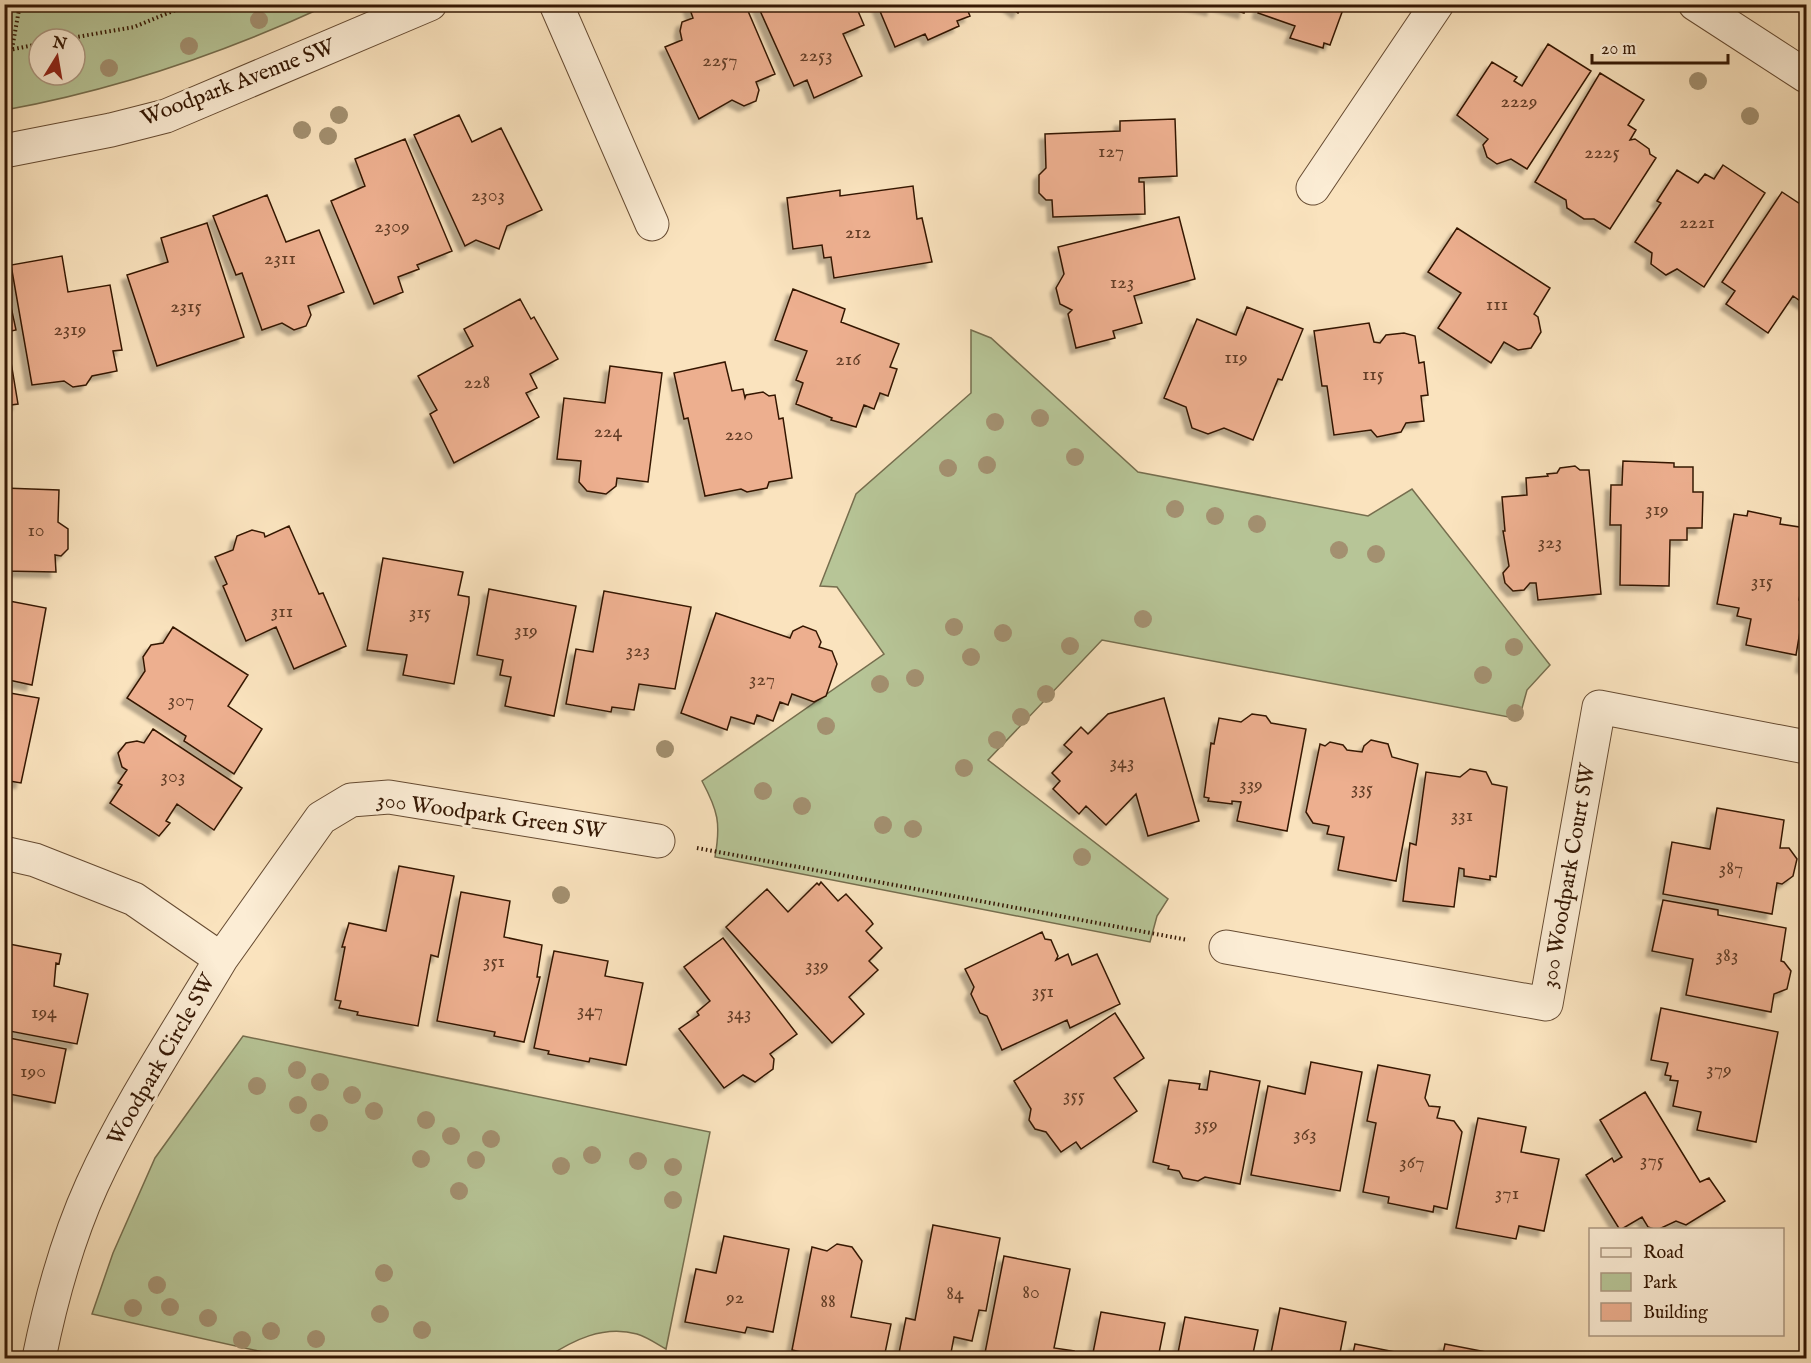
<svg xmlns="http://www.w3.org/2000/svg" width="1811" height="1363" font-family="'IM FELL English',serif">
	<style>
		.green { fill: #b7c597; stroke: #766e4e; stroke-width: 1.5; fill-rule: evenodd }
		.building { fill: #edaf8f; stroke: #351804; stroke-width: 1.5; filter: url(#shadow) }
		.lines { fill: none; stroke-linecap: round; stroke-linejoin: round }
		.minor-casing { stroke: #664b32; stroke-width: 35 }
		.path { stroke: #351804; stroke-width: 4; stroke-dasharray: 1.5 3; stroke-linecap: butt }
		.minor { stroke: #fcedd5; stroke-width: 33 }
		.tree { fill: #a39070 }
		.labels { text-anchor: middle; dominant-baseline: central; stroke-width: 6; stroke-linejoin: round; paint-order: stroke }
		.number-label { font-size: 20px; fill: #633e27 }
		.street-label { font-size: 22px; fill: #351804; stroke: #fcedd5 }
	</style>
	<defs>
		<filter id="shadow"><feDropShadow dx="-5.5" dy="5.5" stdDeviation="1.5" flood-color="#0004"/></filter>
	</defs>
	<rect width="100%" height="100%" fill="#fae3be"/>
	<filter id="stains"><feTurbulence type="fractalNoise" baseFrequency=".00333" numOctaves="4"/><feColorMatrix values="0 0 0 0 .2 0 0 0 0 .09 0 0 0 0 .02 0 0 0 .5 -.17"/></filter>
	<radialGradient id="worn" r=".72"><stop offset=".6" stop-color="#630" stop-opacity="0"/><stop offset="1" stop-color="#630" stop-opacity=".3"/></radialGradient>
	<path class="green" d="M 5,4 L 328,4 L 328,5 C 226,52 115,90 5,110 ZM 39,39 L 75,39 L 75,75 L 39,75 Z
		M 971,330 L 991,338 L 1138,472 L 1368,516 L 1412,489 L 1550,665 L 1527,690 L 1519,719 L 1102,640 L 988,760 L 1168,899 L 1157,916 L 1150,942 L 715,857 C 721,823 718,811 702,781 L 884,654 L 837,587 L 820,586 L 856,494 L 971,393 Z
		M 243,1036 L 710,1132 L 666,1349 C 657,1344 647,1337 637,1334 C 603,1325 573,1340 546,1358 L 290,1358 L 92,1314 L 113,1253 L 155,1158 Z"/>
	<path class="building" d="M 688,4 L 745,4 L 775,74 L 756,82 L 759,90 L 756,101 L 744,106 L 732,100 L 699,119 L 665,47 L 682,40 L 680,31 L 682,22 L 693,18 Z
		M 757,4 L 855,4 L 864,25 L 843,34 L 862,76 L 814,98 L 807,80 L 794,86 Z
		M 877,4 L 965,4 L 970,16 L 957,21 L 959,26 L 928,40 L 925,34 L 895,47 Z
		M 1006,4 L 1023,4 L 1018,13 Z
		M 1188,4 L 1213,4 L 1212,10 Z
		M 1214,4 L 1246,4 L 1244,13 Z
		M 1260,4 L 1345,4 L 1330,45 L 1324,43 L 1323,48 L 1290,38 L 1295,26 L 1258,13 Z
		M 1548,44 L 1591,71 L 1527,169 L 1511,159 L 1497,164 L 1487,157 L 1483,145 L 1488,139 L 1457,115 L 1492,62 L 1517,77 L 1514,81 L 1522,86 Z
		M 1600,73 L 1644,100 L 1628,125 L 1636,130 L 1630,140 L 1635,139 L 1649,149 L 1650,154 L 1656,158 L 1610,229 L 1594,219 L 1584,219 L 1567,208 L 1566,200 L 1535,182 Z
		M 459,115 L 472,142 L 501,128 L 542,210 L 507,226 L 499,249 L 476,240 L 465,246 L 414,135 Z
		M 1175,119 L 1177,176 L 1139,178 L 1139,182 L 1144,182 L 1145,214 L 1053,217 L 1052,200 L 1046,200 L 1039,193 L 1039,175 L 1046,168 L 1045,134 L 1120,131 L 1120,121 Z
		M 405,139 L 452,251 L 417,265 L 419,269 L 398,277 L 403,292 L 374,304 L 331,201 L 365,186 L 355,159 Z
		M 1723,165 L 1765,193 L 1704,287 L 1677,269 L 1666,275 L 1651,264 L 1652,253 L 1635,242 L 1661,203 L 1657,201 L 1677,170 L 1698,183 L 1705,174 L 1714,179 Z
		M 913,186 L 917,219 L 922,218 L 932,262 L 834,278 L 831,257 L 824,258 L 822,245 L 793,249 L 787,198 L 840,190 L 840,196 Z
		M 1782,192 L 1806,208 L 1806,305 L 1793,296 L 1768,333 L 1726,304 L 1735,291 L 1722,282 Z
		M 267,195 L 286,242 L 319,230 L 344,292 L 308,306 L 311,315 L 306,326 L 294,330 L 282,323 L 262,330 L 242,273 L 236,275 L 213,216 Z
		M 1179,217 L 1195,279 L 1134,296 L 1142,323 L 1113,331 L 1115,338 L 1076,348 L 1068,314 L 1072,310 L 1060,304 L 1056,288 L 1064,274 L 1058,247 Z
		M 207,223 L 244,337 L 157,366 L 127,275 L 168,262 L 161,238 Z
		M 1457,228 L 1550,288 L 1534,314 L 1538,317 L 1541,332 L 1531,348 L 1518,350 L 1504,342 L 1491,363 L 1438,328 L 1461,293 L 1428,272 Z
		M 62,256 L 68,292 L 110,285 L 122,350 L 113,351 L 117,371 L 92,376 L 86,385 L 73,387 L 64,381 L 32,385 L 11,265 Z
		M 4,274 L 16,330 L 6,332 L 18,404 L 4,406 Z
		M 793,289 L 845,309 L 841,322 L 899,344 L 890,367 L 897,369 L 888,396 L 880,393 L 874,409 L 864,405 L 856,427 L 831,420 L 832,418 L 796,404 L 803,383 L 796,380 L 807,351 L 775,340 Z
		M 520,299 L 531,319 L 534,317 L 558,359 L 530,374 L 537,388 L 526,393 L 539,417 L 454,463 L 430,414 L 437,410 L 418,376 L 473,346 L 464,329 Z
		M 1247,307 L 1303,329 L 1282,380 L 1278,379 L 1253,440 L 1224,428 L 1208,434 L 1192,428 L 1186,407 L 1164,398 L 1197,319 L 1236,335 Z
		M 1369,323 L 1374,342 L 1380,343 L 1386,335 L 1404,333 L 1415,336 L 1419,363 L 1424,362 L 1428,395 L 1421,396 L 1424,421 L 1406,423 L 1401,432 L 1377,437 L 1371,430 L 1334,435 L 1327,386 L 1322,386 L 1314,331 Z
		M 725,362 L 732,391 L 743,389 L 745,398 L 746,395 L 763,392 L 769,396 L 775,395 L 779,419 L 783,418 L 792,478 L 769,482 L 767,488 L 747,492 L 741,489 L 705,496 L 688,418 L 684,419 L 674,373 Z
		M 610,366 L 662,373 L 648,482 L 617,478 L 616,486 L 606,494 L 587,491 L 579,482 L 581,461 L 557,459 L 564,398 L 605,403 Z
		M 1623,461 L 1674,463 L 1674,467 L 1693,467 L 1693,492 L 1703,492 L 1702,528 L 1687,528 L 1687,540 L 1670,540 L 1669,586 L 1620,585 L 1621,525 L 1610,525 L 1611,485 L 1622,485 Z
		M 1575,466 L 1580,470 L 1589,470 L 1601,594 L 1538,600 L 1536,583 L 1530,583 L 1524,590 L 1513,591 L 1505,583 L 1503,573 L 1509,566 L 1503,531 L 1505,531 L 1502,497 L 1527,495 L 1526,478 L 1548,476 L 1547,474 L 1557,473 L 1560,468 Z
		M 4,488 L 59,490 L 58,522 L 68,529 L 68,549 L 61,556 L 55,555 L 56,572 L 4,571 Z
		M 1748,511 L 1781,518 L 1780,524 L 1806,528 L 1806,562 L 1799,600 L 1805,602 L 1796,655 L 1746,645 L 1751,619 L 1737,616 L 1739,608 L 1717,604 L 1734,514 L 1747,516 Z
		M 289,526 L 319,594 L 323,593 L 346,646 L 294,669 L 276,627 L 246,641 L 223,586 L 227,584 L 215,557 L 233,550 L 237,536 L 252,530 L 264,533 L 265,537 Z
		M 383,558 L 463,572 L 458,595 L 469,597 L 469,603 L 454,684 L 403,675 L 407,655 L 367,650 Z
		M 489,589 L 576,606 L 554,716 L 505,706 L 511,677 L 500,675 L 503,660 L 477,655 Z
		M 604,591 L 691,607 L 675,689 L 639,684 L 634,710 L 612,707 L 611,712 L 566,704 L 576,649 L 593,652 Z
		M 4,600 L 46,608 L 32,685 L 4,679 Z
		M 716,613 L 790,638 L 793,631 L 803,626 L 816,631 L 821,642 L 819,647 L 832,651 L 837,664 L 826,696 L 814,702 L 792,694 L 788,705 L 780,702 L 773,721 L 757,715 L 754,724 L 731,717 L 727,730 L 681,713 Z
		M 173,627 L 248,675 L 228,706 L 262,729 L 234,774 L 184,741 L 186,736 L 127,698 L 145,671 L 143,657 L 151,645 L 163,643 Z
		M 1806,637 L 1806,668 L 1801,667 Z
		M 4,692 L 39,698 L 21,783 L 4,780 Z
		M 1164,698 L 1199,821 L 1148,836 L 1136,794 L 1106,825 L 1086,806 L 1079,814 L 1053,789 L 1060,781 L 1052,773 L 1072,752 L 1064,745 L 1081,727 L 1088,734 L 1108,714 Z
		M 1252,714 L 1266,716 L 1271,723 L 1306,729 L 1287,831 L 1237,821 L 1241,802 L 1232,801 L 1232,804 L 1208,801 L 1209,798 L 1204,797 L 1211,743 L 1214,744 L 1219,718 L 1241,722 Z
		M 153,729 L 242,788 L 214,830 L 177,804 L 166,821 L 170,823 L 159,836 L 110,803 L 122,785 L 118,783 L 127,770 L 122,767 L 118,753 L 126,743 L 137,741 L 144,743 Z
		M 1371,740 L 1388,744 L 1392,757 L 1418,764 L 1396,881 L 1338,870 L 1344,837 L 1327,834 L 1329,826 L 1313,823 L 1306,812 L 1320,744 L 1325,746 L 1330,742 L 1343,745 L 1347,750 L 1362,752 L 1364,746 Z
		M 1470,769 L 1486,772 L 1492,784 L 1507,787 L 1496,877 L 1490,876 L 1490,880 L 1464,876 L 1464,869 L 1459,868 L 1454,907 L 1403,901 L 1410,843 L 1416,845 L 1426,772 L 1460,777 Z
		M 1717,808 L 1784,820 L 1780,848 L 1789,848 L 1797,859 L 1793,876 L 1782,884 L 1777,883 L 1772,914 L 1663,894 L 1672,842 L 1710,849 Z
		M 399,866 L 454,876 L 438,957 L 431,955 L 418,1026 L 357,1015 L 358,1012 L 339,1008 L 341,1001 L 335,1000 L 345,947 L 342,947 L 349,923 L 386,931 Z
		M 821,882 L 838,901 L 846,894 L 871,921 L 873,924 L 866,931 L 882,948 L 869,961 L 878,970 L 849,997 L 864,1014 L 832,1043 L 726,927 L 767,889 L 788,912 L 817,883 L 819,885 Z
		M 461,892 L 510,901 L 504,937 L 542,945 L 537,977 L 540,977 L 524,1042 L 494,1036 L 495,1032 L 437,1021 Z
		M 1663,900 L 1718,910 L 1718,915 L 1786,928 L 1781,961 L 1784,962 L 1791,971 L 1787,989 L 1774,994 L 1771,1012 L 1686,995 L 1693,959 L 1652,951 Z
		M 1042,932 L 1045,939 L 1051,940 L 1058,956 L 1056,960 L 1068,954 L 1072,965 L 1097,954 L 1120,1004 L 1070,1028 L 1067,1020 L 1002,1050 L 987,1016 L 980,1013 L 971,994 L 974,987 L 965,969 Z
		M 723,938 L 797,1034 L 770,1054 L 774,1059 L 773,1069 L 755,1082 L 743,1075 L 724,1088 L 679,1029 L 699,1015 L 697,1012 L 710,1001 L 684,967 Z
		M 4,943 L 61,954 L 59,964 L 56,963 L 54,986 L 88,994 L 77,1044 L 4,1030 Z
		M 554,951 L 608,961 L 605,976 L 643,983 L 626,1065 L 590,1058 L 589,1062 L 548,1054 L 549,1051 L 534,1048 Z
		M 1661,1008 L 1778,1032 L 1756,1142 L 1697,1130 L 1701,1112 L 1673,1106 L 1678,1081 L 1670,1080 L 1671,1076 L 1665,1075 L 1668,1063 L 1651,1060 Z
		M 1115,1013 L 1144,1058 L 1114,1078 L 1137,1111 L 1081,1149 L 1076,1142 L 1061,1152 L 1046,1132 L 1035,1129 L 1029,1120 L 1031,1109 L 1014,1081 Z
		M 4,1037 L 66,1049 L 55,1103 L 4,1093 Z
		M 1311,1062 L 1362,1072 L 1340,1191 L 1251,1175 L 1268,1086 L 1305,1094 Z
		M 1378,1065 L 1430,1075 L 1425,1098 L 1429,1106 L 1440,1107 L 1437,1118 L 1454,1121 L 1462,1132 L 1447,1209 L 1434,1206 L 1433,1212 L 1388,1203 L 1389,1197 L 1363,1192 L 1376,1123 L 1367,1121 Z
		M 1210,1071 L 1260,1081 L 1240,1184 L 1205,1177 L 1198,1181 L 1183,1178 L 1179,1171 L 1168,1169 L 1169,1166 L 1153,1162 L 1169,1080 L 1200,1084 L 1199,1089 L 1207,1090 Z
		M 1645,1092 L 1700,1182 L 1709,1178 L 1725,1201 L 1686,1225 L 1676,1221 L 1657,1230 L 1648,1227 L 1642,1217 L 1620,1230 L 1586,1175 L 1612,1158 L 1614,1162 L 1622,1157 L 1600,1120 Z
		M 1478,1118 L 1526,1127 L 1521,1152 L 1559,1159 L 1544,1231 L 1519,1226 L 1516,1239 L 1456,1228 Z
		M 933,1225 L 1000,1238 L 986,1311 L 979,1310 L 972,1341 L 954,1337 L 950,1358 L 898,1358 L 906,1318 L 915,1320 Z
		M 724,1236 L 789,1249 L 773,1332 L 747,1327 L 745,1333 L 685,1322 L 696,1269 L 716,1273 Z
		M 837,1244 L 852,1247 L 862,1261 L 851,1317 L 891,1324 L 884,1358 L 819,1358 L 820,1356 L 792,1350 L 812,1247 L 827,1251 Z
		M 1004,1256 L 1070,1269 L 1054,1348 L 1074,1351 L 1073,1358 L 984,1358 Z
		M 1280,1308 L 1346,1322 L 1339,1358 L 1270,1358 Z
		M 1101,1312 L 1165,1323 L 1158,1358 L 1092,1358 Z
		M 1185,1317 L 1258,1330 L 1252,1358 L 1177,1358 Z
		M 1355,1344 L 1385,1350 L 1426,1358 L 1352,1358 Z
		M 1445,1344 L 1517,1358 L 1442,1358 Z
		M 1542,1352 L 1573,1358 L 1541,1358 Z"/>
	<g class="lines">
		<g class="minor-casing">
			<path id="minor" d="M 556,4 L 652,224
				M 1695,4 L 1806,76
				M 4,151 L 111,130 L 166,116 L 430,4
				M 1313,188 L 1437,4
				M 4,853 L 35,860 L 134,899 L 221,959 C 177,1033 128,1106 92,1185 C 67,1240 51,1299 39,1358
				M 1226,947 L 1546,1004 L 1599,707 L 1806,747
				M 221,959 L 321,818 L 351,800 L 389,797 L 658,841"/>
		</g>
		<path class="path" d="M 65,39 L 134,27 L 190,4
			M 12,49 L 20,4
			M 4,51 L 39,44
			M 697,848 L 1188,940"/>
		<use href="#minor" class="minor"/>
	</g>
	<g class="tree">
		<circle cx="259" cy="20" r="9"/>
		<circle cx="189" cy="46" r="9"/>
		<circle cx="109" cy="68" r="9"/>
		<circle cx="1698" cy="81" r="9"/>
		<circle cx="339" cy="115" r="9"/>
		<circle cx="1750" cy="116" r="9"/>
		<circle cx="302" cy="130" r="9"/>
		<circle cx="328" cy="136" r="9"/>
		<circle cx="1040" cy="418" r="9"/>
		<circle cx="995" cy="422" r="9"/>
		<circle cx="1075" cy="457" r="9"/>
		<circle cx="987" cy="465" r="9"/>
		<circle cx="948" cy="468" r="9"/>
		<circle cx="1175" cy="509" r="9"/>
		<circle cx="1215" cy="516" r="9"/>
		<circle cx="1257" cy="524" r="9"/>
		<circle cx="1339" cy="550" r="9"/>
		<circle cx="1376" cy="554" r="9"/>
		<circle cx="1143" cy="619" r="9"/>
		<circle cx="954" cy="627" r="9"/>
		<circle cx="1003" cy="633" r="9"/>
		<circle cx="1070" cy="646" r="9"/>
		<circle cx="1514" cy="647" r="9"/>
		<circle cx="971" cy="657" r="9"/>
		<circle cx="1483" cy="675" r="9"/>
		<circle cx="915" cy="678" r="9"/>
		<circle cx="880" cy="684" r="9"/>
		<circle cx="1046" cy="694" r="9"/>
		<circle cx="1515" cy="713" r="9"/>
		<circle cx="1021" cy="717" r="9"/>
		<circle cx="826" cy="726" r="9"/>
		<circle cx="997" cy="740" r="9"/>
		<circle cx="665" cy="749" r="9"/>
		<circle cx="964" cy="768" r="9"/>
		<circle cx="763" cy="791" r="9"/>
		<circle cx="802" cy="806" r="9"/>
		<circle cx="883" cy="825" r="9"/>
		<circle cx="913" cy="829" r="9"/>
		<circle cx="1082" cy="857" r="9"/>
		<circle cx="561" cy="895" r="9"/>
		<circle cx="297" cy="1070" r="9"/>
		<circle cx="320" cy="1082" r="9"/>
		<circle cx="257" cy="1086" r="9"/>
		<circle cx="352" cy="1095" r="9"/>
		<circle cx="298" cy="1105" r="9"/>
		<circle cx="374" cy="1111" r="9"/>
		<circle cx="426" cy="1120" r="9"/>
		<circle cx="319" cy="1123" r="9"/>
		<circle cx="451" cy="1136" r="9"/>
		<circle cx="491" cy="1139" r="9"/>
		<circle cx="592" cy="1155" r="9"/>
		<circle cx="421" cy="1159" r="9"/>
		<circle cx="476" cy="1160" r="9"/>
		<circle cx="638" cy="1161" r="9"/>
		<circle cx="561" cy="1166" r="9"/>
		<circle cx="673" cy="1167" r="9"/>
		<circle cx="459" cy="1191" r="9"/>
		<circle cx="673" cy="1200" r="9"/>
		<circle cx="384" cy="1273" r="9"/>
		<circle cx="157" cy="1285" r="9"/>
		<circle cx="170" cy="1307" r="9"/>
		<circle cx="133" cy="1308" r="9"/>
		<circle cx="380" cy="1314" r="9"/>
		<circle cx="208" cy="1318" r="9"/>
		<circle cx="422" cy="1330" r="9"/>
		<circle cx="271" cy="1331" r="9"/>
		<circle cx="316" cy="1339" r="9"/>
		<circle cx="242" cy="1340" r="9"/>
	</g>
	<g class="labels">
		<g class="number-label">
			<text x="816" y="55">2253</text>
			<text x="720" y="60">2257</text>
			<text x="1519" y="101">2229</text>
			<text x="1111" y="151">127</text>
			<text x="1602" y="152">2225</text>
			<text x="488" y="195">2303</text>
			<text x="1697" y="222">2221</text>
			<text x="392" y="226">2309</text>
			<text x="858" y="232">212</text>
			<text x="280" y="258">2311</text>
			<text x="1122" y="282">123</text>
			<text x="1497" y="304">111</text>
			<text x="186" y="306">2315</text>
			<text x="70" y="329">2319</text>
			<text x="1236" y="357">119</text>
			<text x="848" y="359">216</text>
			<text x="1373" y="374">115</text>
			<text x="477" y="382">228</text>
			<text x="608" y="431">224</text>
			<text x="739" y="434">220</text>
			<text x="1657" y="509">319</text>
			<text x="36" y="530">10</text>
			<text x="1550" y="542">323</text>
			<text x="1762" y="581">315</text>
			<text x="282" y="611">311</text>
			<text x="420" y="612">315</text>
			<text x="526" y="630">319</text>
			<text x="638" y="650">323</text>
			<text x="762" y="679">327</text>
			<text x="181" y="700">307</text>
			<text x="1122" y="762">343</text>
			<text x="173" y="776">303</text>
			<text x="1251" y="784">339</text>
			<text x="1362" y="788">335</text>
			<text x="1462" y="815">331</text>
			<text x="1731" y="868">387</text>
			<text x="1727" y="955">383</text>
			<text x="494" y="961">351</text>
			<text x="817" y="965">339</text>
			<text x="1043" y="991">351</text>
			<text x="590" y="1010">347</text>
			<text x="44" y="1012">194</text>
			<text x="739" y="1013">343</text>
			<text x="1719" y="1069">379</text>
			<text x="33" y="1071">190</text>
			<text x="1074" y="1095">355</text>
			<text x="1206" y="1124">359</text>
			<text x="1305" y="1134">363</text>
			<text x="1652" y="1160">375</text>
			<text x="1412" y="1162">367</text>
			<text x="1507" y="1193">371</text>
			<text x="1031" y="1292">80</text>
			<text x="955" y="1293">84</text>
			<text x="735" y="1297">92</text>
			<text x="828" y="1301">88</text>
		</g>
		<g class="street-label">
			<text transform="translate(238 83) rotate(-21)">Woodpark Avenue SW</text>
			<text transform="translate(491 816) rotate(8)">300 Woodpark Green SW</text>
			<text transform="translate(1569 876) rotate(-80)">300 Woodpark Court SW</text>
			<text transform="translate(162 1060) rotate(-60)">Woodpark Circle SW</text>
		</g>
	</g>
	<rect width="1811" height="1363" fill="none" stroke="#fae3be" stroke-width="24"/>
	<rect x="6" y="6" width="1799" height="1351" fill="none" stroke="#351804" stroke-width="3"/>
	<rect x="12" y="12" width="1787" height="1339" fill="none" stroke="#351804" stroke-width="1.5"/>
	<rect x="1589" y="1228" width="195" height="108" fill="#fcedd5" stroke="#ac9881" stroke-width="1.5"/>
	<rect x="1601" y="1248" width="30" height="9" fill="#fcedd5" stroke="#ac9881" stroke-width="1.5"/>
	<text x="1643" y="1258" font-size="18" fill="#351804">Road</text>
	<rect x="1601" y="1273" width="30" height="18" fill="#b7c597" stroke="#ac9881" stroke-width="1.5"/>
	<text x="1643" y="1288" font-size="18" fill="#351804">Park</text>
	<rect x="1601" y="1303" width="30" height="18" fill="#edaf8f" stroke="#ac9881" stroke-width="1.5"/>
	<text x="1643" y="1318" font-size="18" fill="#351804">Building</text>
	<g transform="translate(57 57) rotate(11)"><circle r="28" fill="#fcedd5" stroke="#ac9881" stroke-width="1.5"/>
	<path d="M0-4.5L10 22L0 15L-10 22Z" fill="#8f2418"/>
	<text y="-9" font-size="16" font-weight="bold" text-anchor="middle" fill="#351804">N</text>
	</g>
	<path d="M1592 54v9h136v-9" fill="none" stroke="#351804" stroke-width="3"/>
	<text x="1601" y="54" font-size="18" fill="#351804" stroke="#fcedd5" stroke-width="4.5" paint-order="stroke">20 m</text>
	<rect width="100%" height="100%" filter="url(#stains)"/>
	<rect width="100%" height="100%" fill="url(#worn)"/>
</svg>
